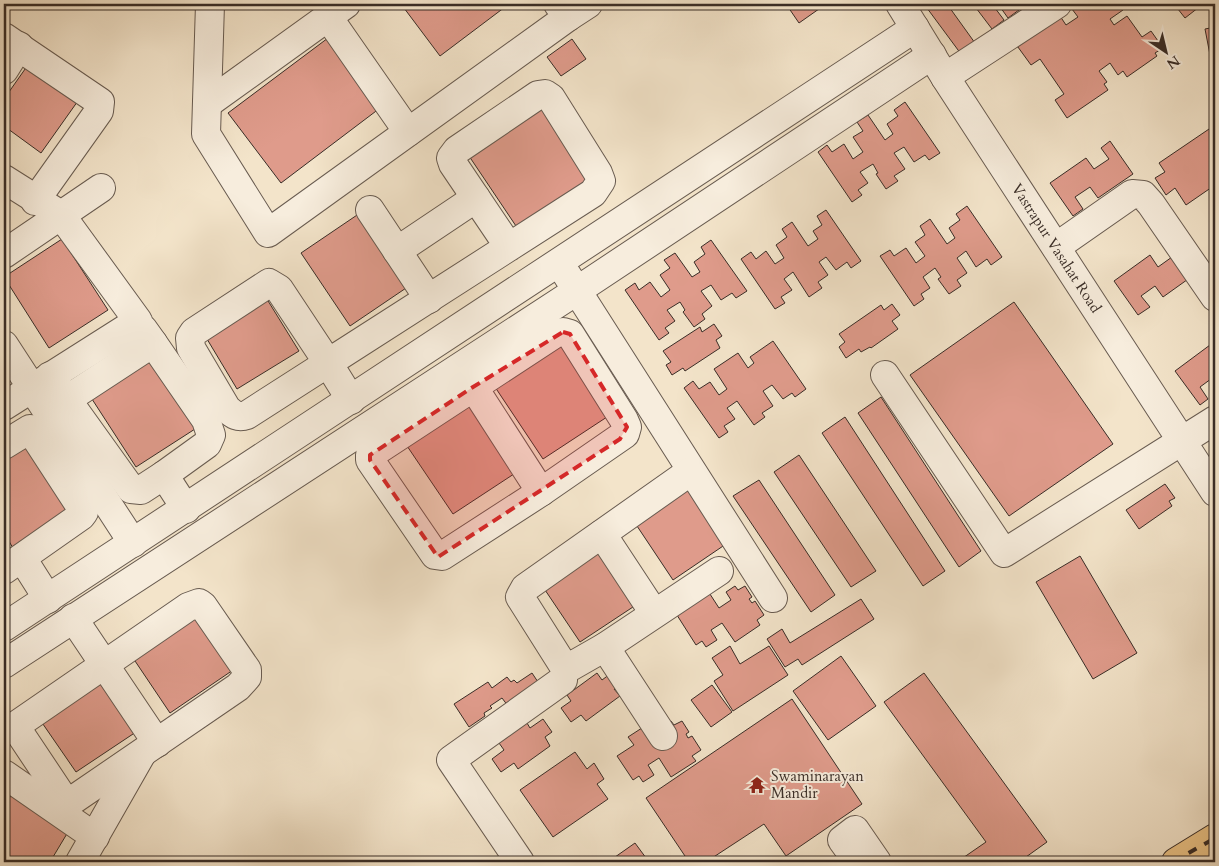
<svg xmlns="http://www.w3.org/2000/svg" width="1219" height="866" font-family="Cardo,serif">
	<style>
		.building { fill: #df9b8b; stroke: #392d27 }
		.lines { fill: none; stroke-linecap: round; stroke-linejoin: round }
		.minor-casing { stroke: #685b50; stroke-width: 30 }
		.major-casing { stroke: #392d27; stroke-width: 30 }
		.minor { stroke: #f7eddd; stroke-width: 28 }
		.major { stroke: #eac285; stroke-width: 28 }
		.rail { stroke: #392d27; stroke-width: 4; stroke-dasharray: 9 9; stroke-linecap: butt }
		.marked { fill: #d62828; fill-opacity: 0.2; stroke: #d62828; stroke-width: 4; stroke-dasharray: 10 6; stroke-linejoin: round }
		.labels { text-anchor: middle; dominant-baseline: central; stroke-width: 4; stroke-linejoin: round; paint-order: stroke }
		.street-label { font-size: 15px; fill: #392d27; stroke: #f7eddd }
		.poi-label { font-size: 15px; fill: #392d27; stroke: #f7eddd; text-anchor: start }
	</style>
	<rect width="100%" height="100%" fill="#f3e4ca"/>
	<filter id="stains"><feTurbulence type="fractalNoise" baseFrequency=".004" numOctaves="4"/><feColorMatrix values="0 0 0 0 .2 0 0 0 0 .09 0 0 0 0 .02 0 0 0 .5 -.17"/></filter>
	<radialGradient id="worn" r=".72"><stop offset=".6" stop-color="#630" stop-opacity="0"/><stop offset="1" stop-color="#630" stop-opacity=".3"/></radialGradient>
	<path class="building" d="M 401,4 L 509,4 L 440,56 Z
		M 786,4 L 826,4 L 799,23 Z
		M 924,4 L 947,4 L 975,43 L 961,54 Z
		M 973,4 L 992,4 L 1004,20 L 992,29 Z
		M 998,4 L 1020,4 L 1023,7 L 1008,18 Z
		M 1078,4 L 1119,4 L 1123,10 L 1110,19 L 1114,25 L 1127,16 L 1142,37 L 1151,31 L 1163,48 L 1155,53 L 1157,56 L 1127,77 L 1123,71 L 1118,75 L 1110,63 L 1099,71 L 1107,82 L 1104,84 L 1108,90 L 1067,118 L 1055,100 L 1064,94 L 1040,59 L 1031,65 L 1015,43 L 1060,16 L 1066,25 L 1078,17 L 1072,9 Z
		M 1174,4 L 1203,4 L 1185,18 Z
		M 1215,27 L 1215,60 L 1211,60 L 1205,29 Z
		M 340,29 L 392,99 L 281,183 L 228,113 Z
		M 572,39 L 586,59 L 561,76 L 547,57 Z
		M 30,62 L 80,98 L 41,153 L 4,126 L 4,99 Z
		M 905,102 L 940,153 L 929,160 L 925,155 L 914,162 L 904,147 L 894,153 L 905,169 L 894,176 L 898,181 L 886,189 L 876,174 L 878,173 L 873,164 L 860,172 L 868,183 L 858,190 L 862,195 L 852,202 L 818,152 L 827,145 L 832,152 L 844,144 L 853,159 L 863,152 L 853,137 L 863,131 L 857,122 L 868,115 L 885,140 L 893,134 L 887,124 L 898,116 L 894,110 Z
		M 547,103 L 596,177 L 518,229 L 469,156 Z
		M 1212,127 L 1215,132 L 1215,185 L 1186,205 L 1175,188 L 1166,195 L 1155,178 L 1165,172 L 1159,163 Z
		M 1110,141 L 1133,174 L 1098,198 L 1090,187 L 1075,197 L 1083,209 L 1073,216 L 1050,183 L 1086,158 L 1094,169 L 1109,159 L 1101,148 Z
		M 967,206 L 1002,257 L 991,265 L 987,259 L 976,267 L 966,251 L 957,258 L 967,273 L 957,280 L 961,286 L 949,294 L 938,279 L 941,277 L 935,268 L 923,277 L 930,288 L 921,294 L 924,299 L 914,306 L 880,256 L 890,250 L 894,256 L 906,248 L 916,263 L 925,256 L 915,242 L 925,235 L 920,226 L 930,219 L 947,244 L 955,238 L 949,228 L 960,220 L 956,214 Z
		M 826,210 L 861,261 L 851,268 L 847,262 L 836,270 L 826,257 L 819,262 L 828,275 L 818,282 L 822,288 L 809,297 L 793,272 L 784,279 L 792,290 L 781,297 L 785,303 L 775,309 L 741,259 L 751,252 L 756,259 L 766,251 L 775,264 L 784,258 L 776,245 L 787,237 L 782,229 L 792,222 L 808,246 L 818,239 L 813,231 L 822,225 L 817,216 Z
		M 363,211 L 412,284 L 350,326 L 301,253 Z
		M 62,239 L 108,310 L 49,348 L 4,277 Z
		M 711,240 L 747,291 L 736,298 L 732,293 L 721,300 L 711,285 L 701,291 L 712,306 L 702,314 L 705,319 L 694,327 L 683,312 L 685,310 L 680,302 L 667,310 L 675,321 L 665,328 L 669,333 L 659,340 L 625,290 L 635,283 L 639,290 L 650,282 L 661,297 L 670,290 L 660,275 L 670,268 L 664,260 L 675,253 L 692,277 L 700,272 L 694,262 L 705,254 L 701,247 Z
		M 1150,255 L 1158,267 L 1172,257 L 1198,272 L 1163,297 L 1155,286 L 1141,296 L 1150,307 L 1138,315 L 1114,281 Z
		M 265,296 L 299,351 L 237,389 L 204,334 Z
		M 1014,302 L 1113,444 L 1009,516 L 910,375 Z
		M 892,304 L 900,315 L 892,321 L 898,329 L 871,348 L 870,347 L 861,352 L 859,349 L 846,358 L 839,347 L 845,342 L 839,334 L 881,305 L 884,310 Z
		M 714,324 L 722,336 L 716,340 L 720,348 L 685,371 L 683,368 L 672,375 L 666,365 L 671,362 L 663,351 L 700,327 L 702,332 Z
		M 560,340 L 610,415 L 543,459 L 493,384 Z
		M 773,341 L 806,389 L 795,397 L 792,393 L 783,399 L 772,385 L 763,391 L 773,406 L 762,413 L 765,417 L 754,425 L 737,401 L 727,408 L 735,419 L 724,426 L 728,432 L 719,438 L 684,388 L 693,381 L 699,389 L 710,382 L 719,395 L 727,389 L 714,369 L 738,353 L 748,368 L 754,363 L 750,357 Z
		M 1210,345 L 1215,352 L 1215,376 L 1200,387 L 1208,399 L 1200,405 L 1175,371 Z
		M 149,358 L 195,429 L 136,467 L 90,396 Z
		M 470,395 L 520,470 L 453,514 L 403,440 Z
		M 881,397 L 981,551 L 959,567 L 858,413 Z
		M 845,417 L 945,571 L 923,586 L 822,433 Z
		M 26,439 L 72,510 L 13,548 L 4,533 L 4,453 Z
		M 799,455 L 876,571 L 851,587 L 774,472 Z
		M 759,480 L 835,595 L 811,612 L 733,496 Z
		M 688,482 L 729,542 L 673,580 L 633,520 Z
		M 1165,484 L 1175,498 L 1169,501 L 1172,506 L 1139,529 L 1126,510 Z
		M 595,544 L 636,605 L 580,642 L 539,581 Z
		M 1080,556 L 1137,653 L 1093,679 L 1036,582 Z
		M 735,586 L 738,590 L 745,586 L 752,597 L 749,599 L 752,603 L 755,601 L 764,615 L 757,620 L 760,625 L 735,642 L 722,623 L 711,630 L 717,640 L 706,647 L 702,641 L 696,645 L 675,612 L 708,591 L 719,608 L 731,600 L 726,592 Z
		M 861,599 L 874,619 L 802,665 L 798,659 L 785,667 L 767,639 L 782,629 L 790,643 Z
		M 197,610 L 236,668 L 170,713 L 131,655 Z
		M 730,646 L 740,664 L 769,646 L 788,675 L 733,711 L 714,681 L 723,675 L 712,658 Z
		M 841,656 L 876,706 L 828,740 L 793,691 Z
		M 102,669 L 142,728 L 76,772 L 36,714 Z
		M 614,671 L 622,683 L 614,689 L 620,696 L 586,721 L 581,715 L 571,722 L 561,708 L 571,701 L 567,695 L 597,673 L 602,680 Z
		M 532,673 L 540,685 L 508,706 L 502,698 L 490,706 L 492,708 L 484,713 L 485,716 L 469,727 L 454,704 L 488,682 L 492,688 L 507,677 L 511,682 L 514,680 L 517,683 Z
		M 924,673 L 1047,842 L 1019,862 L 957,862 L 986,842 L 884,702 Z
		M 712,685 L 732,712 L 711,727 L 691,700 Z
		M 792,699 L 862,804 L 786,856 L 764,824 L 706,862 L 689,862 L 646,798 Z
		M 543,719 L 552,732 L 545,737 L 550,746 L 518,769 L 514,763 L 501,772 L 492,759 L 504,750 L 499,743 L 527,723 L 530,728 Z
		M 671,721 L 674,725 L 682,721 L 689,732 L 686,734 L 688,738 L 692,736 L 701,750 L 692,756 L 696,761 L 671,777 L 659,758 L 648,765 L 654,775 L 643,782 L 639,776 L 633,780 L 617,756 L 634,745 L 628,737 L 645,726 L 663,727 Z
		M 575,752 L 587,769 L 594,763 L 604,779 L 597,784 L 608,799 L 553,837 L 520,790 Z
		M 12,793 L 71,827 L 50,862 L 4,862 L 4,808 Z
		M 635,843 L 649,862 L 608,862 Z"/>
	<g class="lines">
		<g class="minor-casing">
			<g id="minor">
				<path d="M 210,4 L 206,134 L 268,233 L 568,17 L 558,4"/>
				<path id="s1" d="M 900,4 L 945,77 L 1215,492"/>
				<path d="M 328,17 L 408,132"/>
				<path d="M 568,17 L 588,4"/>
				<path d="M 4,37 L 100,102 L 99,111 L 35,201"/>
				<path d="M 4,70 L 19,46"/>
				<path d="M 945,77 L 1057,4"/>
				<path d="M 207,104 L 346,4"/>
				<path d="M 4,179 L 61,215 L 138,321 L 4,406"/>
				<path d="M 370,210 L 429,299"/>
				<path d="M 1056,247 L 1132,194 L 1143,195 L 1151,204 L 1215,297"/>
				<path d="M 397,251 L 476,198"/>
				<path d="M 4,254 L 101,188"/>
				<path d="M 567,275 L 773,598"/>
				<path d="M 563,332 L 570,334 L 624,420 L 627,427 L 625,434 L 541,492 L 442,556 L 435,555 L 370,460 L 370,455 L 556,333 Z"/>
				<path d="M 153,343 L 206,420 L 211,435 L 207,444 L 164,475"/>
				<path d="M 4,345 L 133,543"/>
				<path d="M 463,371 L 541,492"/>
				<path d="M 885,375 L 1004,553 L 1215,420"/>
				<path d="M 50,376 L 131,489 L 141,490 L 164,475 L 186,509"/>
				<path d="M 66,400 L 153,343 L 143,329"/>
				<path d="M 351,400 L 328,363 L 247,415 C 238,418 234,415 227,409 L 191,348 L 190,338 L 194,332 L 269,283 L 279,289 L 328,363 L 593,193 L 601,181 L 598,173 L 551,98 L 545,94 L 538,95 L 457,150 L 451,158 L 453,164 L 509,247"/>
				<path d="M 4,445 L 30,429 L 84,512 L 81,516 L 4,570"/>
				<path d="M 691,471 L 525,588 L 520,597 L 563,665 L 570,667 L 605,647 L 719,571"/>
				<path d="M 602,534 L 654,613"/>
				<path d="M 22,558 L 48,599"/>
				<path d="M 199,603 L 203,606 L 247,670 L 247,677 L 238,687 L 70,802 L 65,801 L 17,729 L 18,724 L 188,607 Z"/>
				<path d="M 73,618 L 157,743"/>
				<path d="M 4,627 L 915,28"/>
				<path d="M 605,647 L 663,736"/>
				<path d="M 4,664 L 578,290 L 932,55"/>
				<path d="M 4,774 L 95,837"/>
				<path d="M 80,862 L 141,755"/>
				<path d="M 520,862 L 451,760 L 563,680"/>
				<path d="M 858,862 L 842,840 L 855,830 L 877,862"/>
			</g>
		</g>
		<g class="major-casing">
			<path id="major" d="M 1176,862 L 1215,838"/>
		</g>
		<use href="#minor" class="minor"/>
		<use href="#major" class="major"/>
		<path class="rail" d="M 1173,862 L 1215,838
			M 1211,862 L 1215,860"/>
	</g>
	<path class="marked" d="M 563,332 L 570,334 L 627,427 L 620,439 L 438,557 L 370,460 L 370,455 L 473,387 Z"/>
	<defs>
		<g id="temple-bare" transform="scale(1.35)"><path d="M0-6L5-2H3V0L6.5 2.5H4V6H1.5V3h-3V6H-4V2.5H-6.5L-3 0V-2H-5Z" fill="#8f2418" stroke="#f7eddd" stroke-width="2.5" paint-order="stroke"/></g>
	</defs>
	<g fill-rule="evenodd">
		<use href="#temple-bare" x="757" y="785"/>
	</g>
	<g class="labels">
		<g class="street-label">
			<text stroke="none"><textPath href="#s1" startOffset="290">Vastrapur Vasahat Road</textPath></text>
		</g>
		<g class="poi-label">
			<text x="771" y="776">Swaminarayan<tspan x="771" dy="17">Mandir</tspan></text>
		</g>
	</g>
	<rect width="1219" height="866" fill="none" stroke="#f3e4ca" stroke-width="20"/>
	<rect x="5" y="5" width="1209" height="856" fill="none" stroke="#392d27" stroke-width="2.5"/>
	<rect x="10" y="10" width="1199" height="846" fill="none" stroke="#392d27"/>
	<g transform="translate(1166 52) rotate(145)" stroke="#f7eddd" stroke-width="4" paint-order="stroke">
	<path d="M0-4L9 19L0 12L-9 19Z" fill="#392d27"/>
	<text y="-8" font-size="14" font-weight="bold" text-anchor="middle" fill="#392d27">N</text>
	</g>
	<rect width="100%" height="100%" filter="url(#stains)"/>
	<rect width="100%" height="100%" fill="url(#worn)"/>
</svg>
